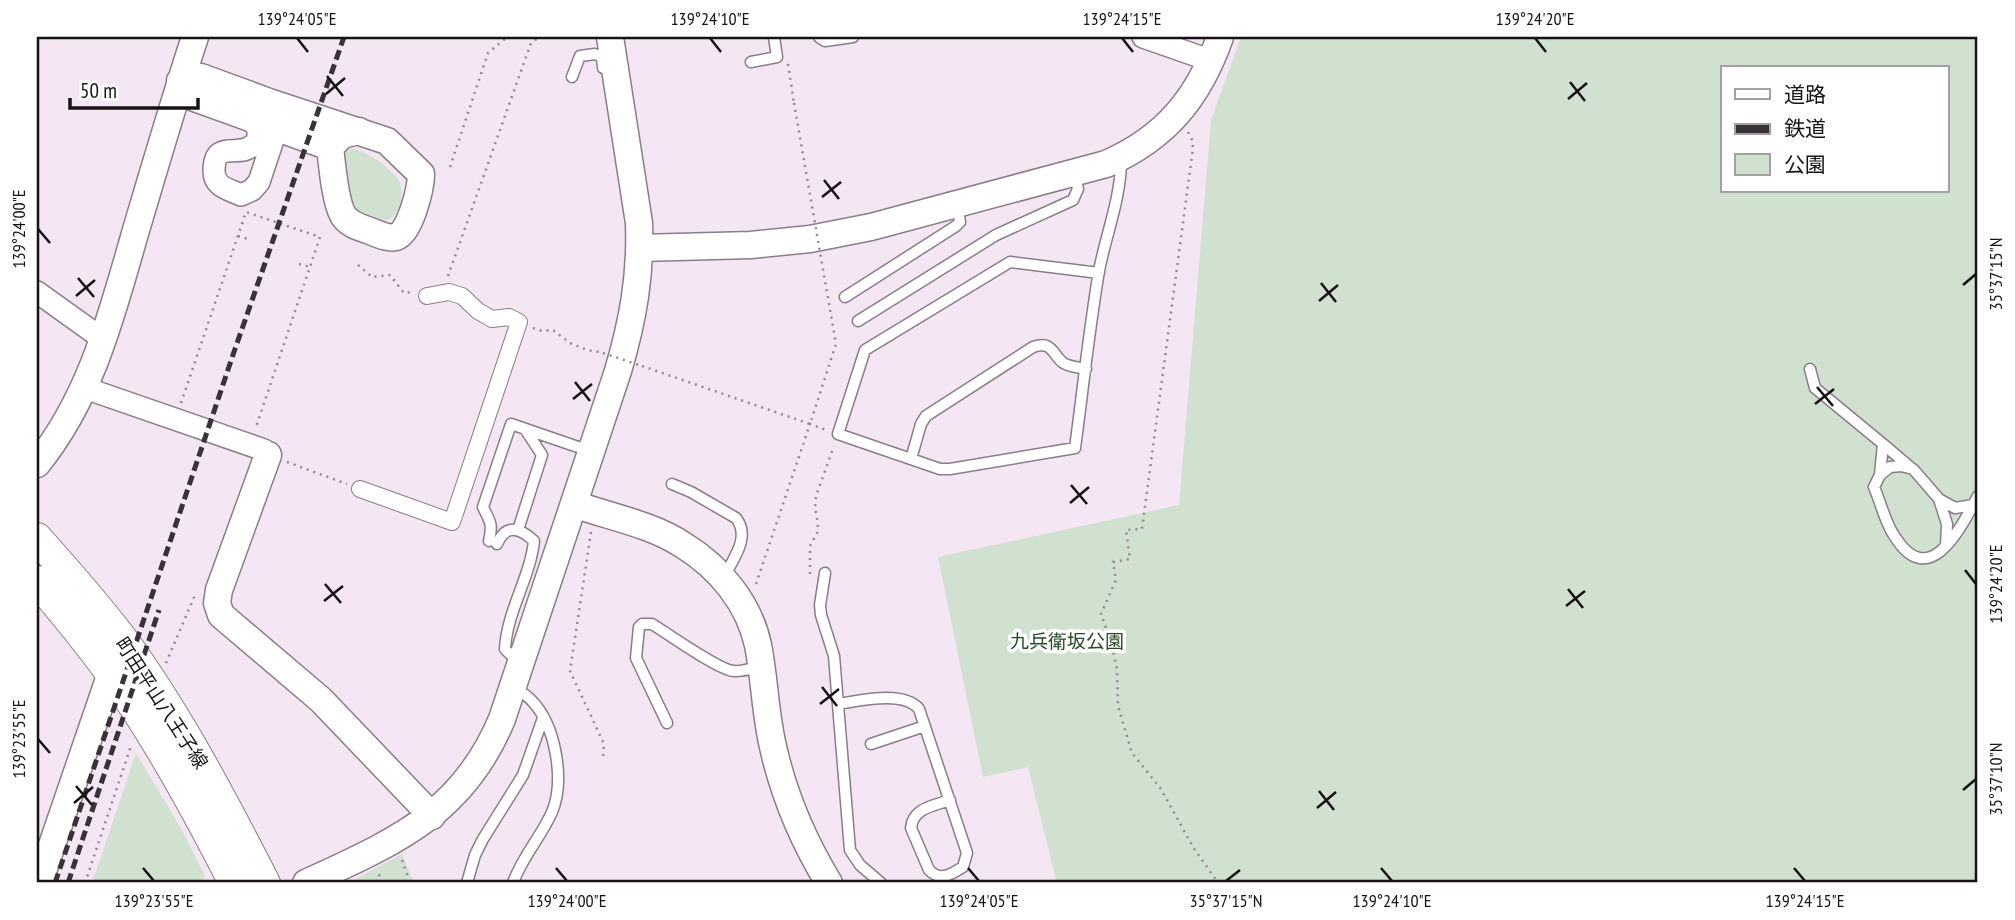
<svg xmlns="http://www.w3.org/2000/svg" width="2015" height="920" font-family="'PT Sans Narrow','Noto Sans JP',sans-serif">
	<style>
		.green { fill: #d1e1d0; fill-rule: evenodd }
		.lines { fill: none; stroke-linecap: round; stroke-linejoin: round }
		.service-casing { stroke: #8a7d89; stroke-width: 13 }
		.pedestrian-casing { stroke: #8a7d89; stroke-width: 18 }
		.minor-casing { stroke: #8a7d89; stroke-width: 24 }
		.tertiary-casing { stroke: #8a7d89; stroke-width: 29 }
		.secondary-casing { stroke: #8a7d89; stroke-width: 32 }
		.path { stroke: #938992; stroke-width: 2.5; stroke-dasharray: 2 5; stroke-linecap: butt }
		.service { stroke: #fff; stroke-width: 10 }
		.pedestrian { stroke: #fff; stroke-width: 16 }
		.minor { stroke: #fff; stroke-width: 21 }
		.tertiary { stroke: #fff; stroke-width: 26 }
		.secondary { stroke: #fff; stroke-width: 30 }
		.rail { stroke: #393238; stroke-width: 5; stroke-dasharray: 10 5; stroke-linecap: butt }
		.path-bridge { stroke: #938992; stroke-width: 2.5; stroke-dasharray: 2 5; stroke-linecap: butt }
		.ticks { fill: none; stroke: #171216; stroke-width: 2.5 }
		.labels { text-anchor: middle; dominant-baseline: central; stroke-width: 7; stroke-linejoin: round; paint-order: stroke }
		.park-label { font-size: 19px; fill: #264926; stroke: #fff }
		.street-label { font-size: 19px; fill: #171216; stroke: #fff }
		.neatline { fill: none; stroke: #171216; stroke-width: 2.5 }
		.ticks-label { font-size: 18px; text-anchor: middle; fill: #171216 }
	</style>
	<rect width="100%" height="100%" fill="#f4e6f3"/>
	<path class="green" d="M 1241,37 L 1978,37 L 1978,883 L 1057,883 L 1028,767 L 983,777 L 938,557 L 1179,505 L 1211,120 ZM 1723,68 L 1947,68 L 1947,191 L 1723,191 Z
		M 346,148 C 362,147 393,168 400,183 C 403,191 401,207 395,214 C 392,219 385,221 380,222 L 357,212 L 352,206 L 342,154 Z
		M 136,753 L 183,832 L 205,876 L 201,883 L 92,883 Z
		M 402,854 L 414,883 L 351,883 L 350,882 Z"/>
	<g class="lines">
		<g class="service-casing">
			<path id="service" d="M 819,37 L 825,41 L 853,37
				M 751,62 L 777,57 L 774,37
				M 572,77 L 580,56 L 595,54 L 602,57 L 603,68
				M 1099,273 L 1010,262 L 865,350 L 838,434 L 940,469 L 950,469 L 1075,448 C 1083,389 1089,330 1099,271 C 1106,234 1121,198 1121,160
				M 845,297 L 956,226 L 960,222 L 957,205
				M 858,321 L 996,235 L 1073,200 L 1078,189 L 1074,173
				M 1810,369 L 1815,388 L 1883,444 L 1880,475
				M 1883,444 L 1910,467
				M 911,459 L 921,424 L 926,416 L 1033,347 C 1052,341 1051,352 1062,362 C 1068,367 1078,367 1086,369
				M 672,484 L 691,492 L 736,518 C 751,537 733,559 724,577
				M 1939,499 L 1947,524 L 1946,546
				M 1973,505 L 1955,508 L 1939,499 L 1913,469 L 1901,466 L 1890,467 L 1880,475 L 1874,487 C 1881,503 1885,523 1895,537 C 1930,592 1961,527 1978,496
				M 518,530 L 542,455 L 525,429
				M 489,541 C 493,523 490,522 483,507 L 511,424 L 575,446 L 590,450
				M 497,544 C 506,523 520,528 534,541 C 530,578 507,611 505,649 L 518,662
				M 825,573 L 820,605 L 821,615 L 834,656 L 850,850 L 860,865 L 881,883
				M 838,704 C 859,701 903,690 919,709 L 967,853 L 963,867 C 951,874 941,882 929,870 L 911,828 C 913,808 933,806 950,800
				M 667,723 L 636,658 L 639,627 L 642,624 L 652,624 C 667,633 720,671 734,671 C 742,672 753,668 761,666
				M 871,744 L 925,726
				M 467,883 L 475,855 L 483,839 L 523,775 L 543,718
				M 513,883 C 522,857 541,837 552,812 C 565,781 556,726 532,701 C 528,696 521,692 515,688"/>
		</g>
		<g class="pedestrian-casing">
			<path id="pedestrian" d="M 360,489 L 452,522 L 519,322 L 509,317 L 492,319 L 478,311 L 462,296 L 449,292 L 427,296"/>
		</g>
		<g class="minor-casing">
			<path id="minor" d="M 1143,37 L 1212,61
				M 250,119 L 258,128 C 258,134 259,140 254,144 C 240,160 214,137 214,171 C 214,187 228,189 241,195 L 252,190 L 259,182 L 277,128 L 278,120 L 276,112
				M 37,292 L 104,340
				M 85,388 L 264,450 L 268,455"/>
		</g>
		<g class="tertiary-casing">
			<path id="tertiary" d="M 180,81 L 201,77 L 269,102 L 387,141 L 421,174 C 421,188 410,233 396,237 C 388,239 378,234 370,231 C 360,227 349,225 343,215 C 335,201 332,164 330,147 L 342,135 L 359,131
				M 180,81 L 192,97 L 330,147
				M 640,248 L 751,245 L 810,239 L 871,227 L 1106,164 C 1166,138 1199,97 1220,37
				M 268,455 L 219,590 L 217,603 L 221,615 L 321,700 L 432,816
				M 37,464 C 92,396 112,313 136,230 C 155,166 174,101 195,37
				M 574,504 C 610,517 651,524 683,545 C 719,567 749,603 758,645 C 765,680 765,716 774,751 C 785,798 804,842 829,883
				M 39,883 L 111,673
				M 306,883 C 394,842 462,815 502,719 L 618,371 C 633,320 641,275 639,223 L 610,37"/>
		</g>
		<g class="secondary-casing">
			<path id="secondary" d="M 37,538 C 67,572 98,606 126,644 C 180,719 223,801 265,883
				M 37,581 C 71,621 104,661 133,705 C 171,762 203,822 234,883"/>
		</g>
		<path class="path" d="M 788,64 L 794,103
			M 1188,132 L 1192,140 L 1193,148 L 1142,529 L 1126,530 L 1130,559 L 1113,562 L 1116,580 L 1101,614 L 1111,642 L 1117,669 L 1118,706 L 1132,753 L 1161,789 L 1193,847 L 1218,883
			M 450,167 L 488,53 L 507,37
			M 238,236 L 248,239
			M 299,264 L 310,267
			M 358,265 L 372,277 L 390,275 L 404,293 L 411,292
			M 448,276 L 531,43 L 539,37
			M 533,328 L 542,331 L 553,330 L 570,343 L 587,350 L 600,352
			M 642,366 L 810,424 L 836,344
			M 181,403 L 246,212 L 320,237 L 256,427
			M 287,462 L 347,484
			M 591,532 L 570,671 L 604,744 L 603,757
			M 810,574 L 810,546 L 817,533 L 818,524 L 815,508 L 816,496 L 834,446
			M 756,584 L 810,424 L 826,430
			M 166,663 L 195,595
			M 402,860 L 410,883
			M 85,883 L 131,746
			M 377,883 L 380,873"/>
		<use href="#service" class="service"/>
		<use href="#pedestrian" class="pedestrian"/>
		<use href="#minor" class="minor"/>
		<use href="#tertiary" class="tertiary"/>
		<use href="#secondary" class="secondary"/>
		<path class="rail" d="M 55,883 L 235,349 L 344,37
			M 68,883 L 159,610"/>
		<path class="path-bridge" d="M 794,103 L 836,344
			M 603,353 L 642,366"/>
	</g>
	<path class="ticks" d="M 297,38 L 308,52M 710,38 L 721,52M 1122,38 L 1133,52M 1535,38 L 1546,52M 327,76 L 343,96M 1570,82 L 1585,101M 326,94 L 345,78M 1568,99 L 1587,83M 824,180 L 839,199M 822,197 L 841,182M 38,229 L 50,243M 78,278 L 94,297M 1321,283 L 1336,302M 1963,285 L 1976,274M 76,296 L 95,280M 1319,301 L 1338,285M 575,382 L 590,401M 1817,387 L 1833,406M 573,399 L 592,384M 1815,404 L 1834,389M 1071,485 L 1087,504M 1070,503 L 1089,487M 1965,570 L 1976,584M 325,584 L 341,603M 1568,589 L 1583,608M 324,601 L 343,586M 1566,606 L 1585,591M 822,687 L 837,706M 820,704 L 839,689M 38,739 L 50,753M 76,786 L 92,805M 1963,790 L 1976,779M 1319,791 L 1334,810M 74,803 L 93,787M 1317,808 L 1336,792M 143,868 L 154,881M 556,868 L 567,881M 968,868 L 979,881M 1381,868 L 1392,881M 1794,868 L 1805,881M 1226,881 L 1240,870"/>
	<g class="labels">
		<g class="park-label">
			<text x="1067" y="641">九兵衛坂公園</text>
		</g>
		<g class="street-label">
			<text transform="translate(162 703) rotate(57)">町田平山八王子線</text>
		</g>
	</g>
	<rect width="2015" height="920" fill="none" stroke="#ffffff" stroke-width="77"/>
	<rect x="1721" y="66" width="228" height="126" fill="#ffffff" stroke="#a2a0a2" stroke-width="2"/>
	<rect x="1735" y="89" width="35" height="10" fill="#ffffff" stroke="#a2a0a2" stroke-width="2"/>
	<text x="1784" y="102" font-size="21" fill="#171216">道路</text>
	<rect x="1735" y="124" width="35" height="10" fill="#393238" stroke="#a2a0a2" stroke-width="2"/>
	<text x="1784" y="136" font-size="21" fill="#171216">鉄道</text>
	<rect x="1735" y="154" width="35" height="21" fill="#d1e1d0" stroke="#a2a0a2" stroke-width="2"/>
	<text x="1784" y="172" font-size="21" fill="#171216">公園</text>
	<path d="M70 98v10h128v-10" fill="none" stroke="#171216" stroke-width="3.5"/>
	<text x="80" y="98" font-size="21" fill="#171216" stroke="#ffffff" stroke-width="5" paint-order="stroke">50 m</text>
	<rect x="38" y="38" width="1938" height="843" class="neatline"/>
	<g class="ticks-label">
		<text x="297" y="25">139°24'05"E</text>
		<text x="710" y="25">139°24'10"E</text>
		<text x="1122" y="25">139°24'15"E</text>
		<text x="1535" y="25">139°24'20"E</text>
		<text transform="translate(19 229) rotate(-90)" y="6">139°24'00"E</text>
		<text transform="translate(1996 274) rotate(-90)" y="6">35°37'15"N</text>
		<text transform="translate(1996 584) rotate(-90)" y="6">139°24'20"E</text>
		<text transform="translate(19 739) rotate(-90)" y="6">139°23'55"E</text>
		<text transform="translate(1996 779) rotate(-90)" y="6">35°37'10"N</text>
		<text x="154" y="907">139°23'55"E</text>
		<text x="567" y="907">139°24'00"E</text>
		<text x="979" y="907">139°24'05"E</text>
		<text x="1226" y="907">35°37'15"N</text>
		<text x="1392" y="907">139°24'10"E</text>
		<text x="1805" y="907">139°24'15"E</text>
	</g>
</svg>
